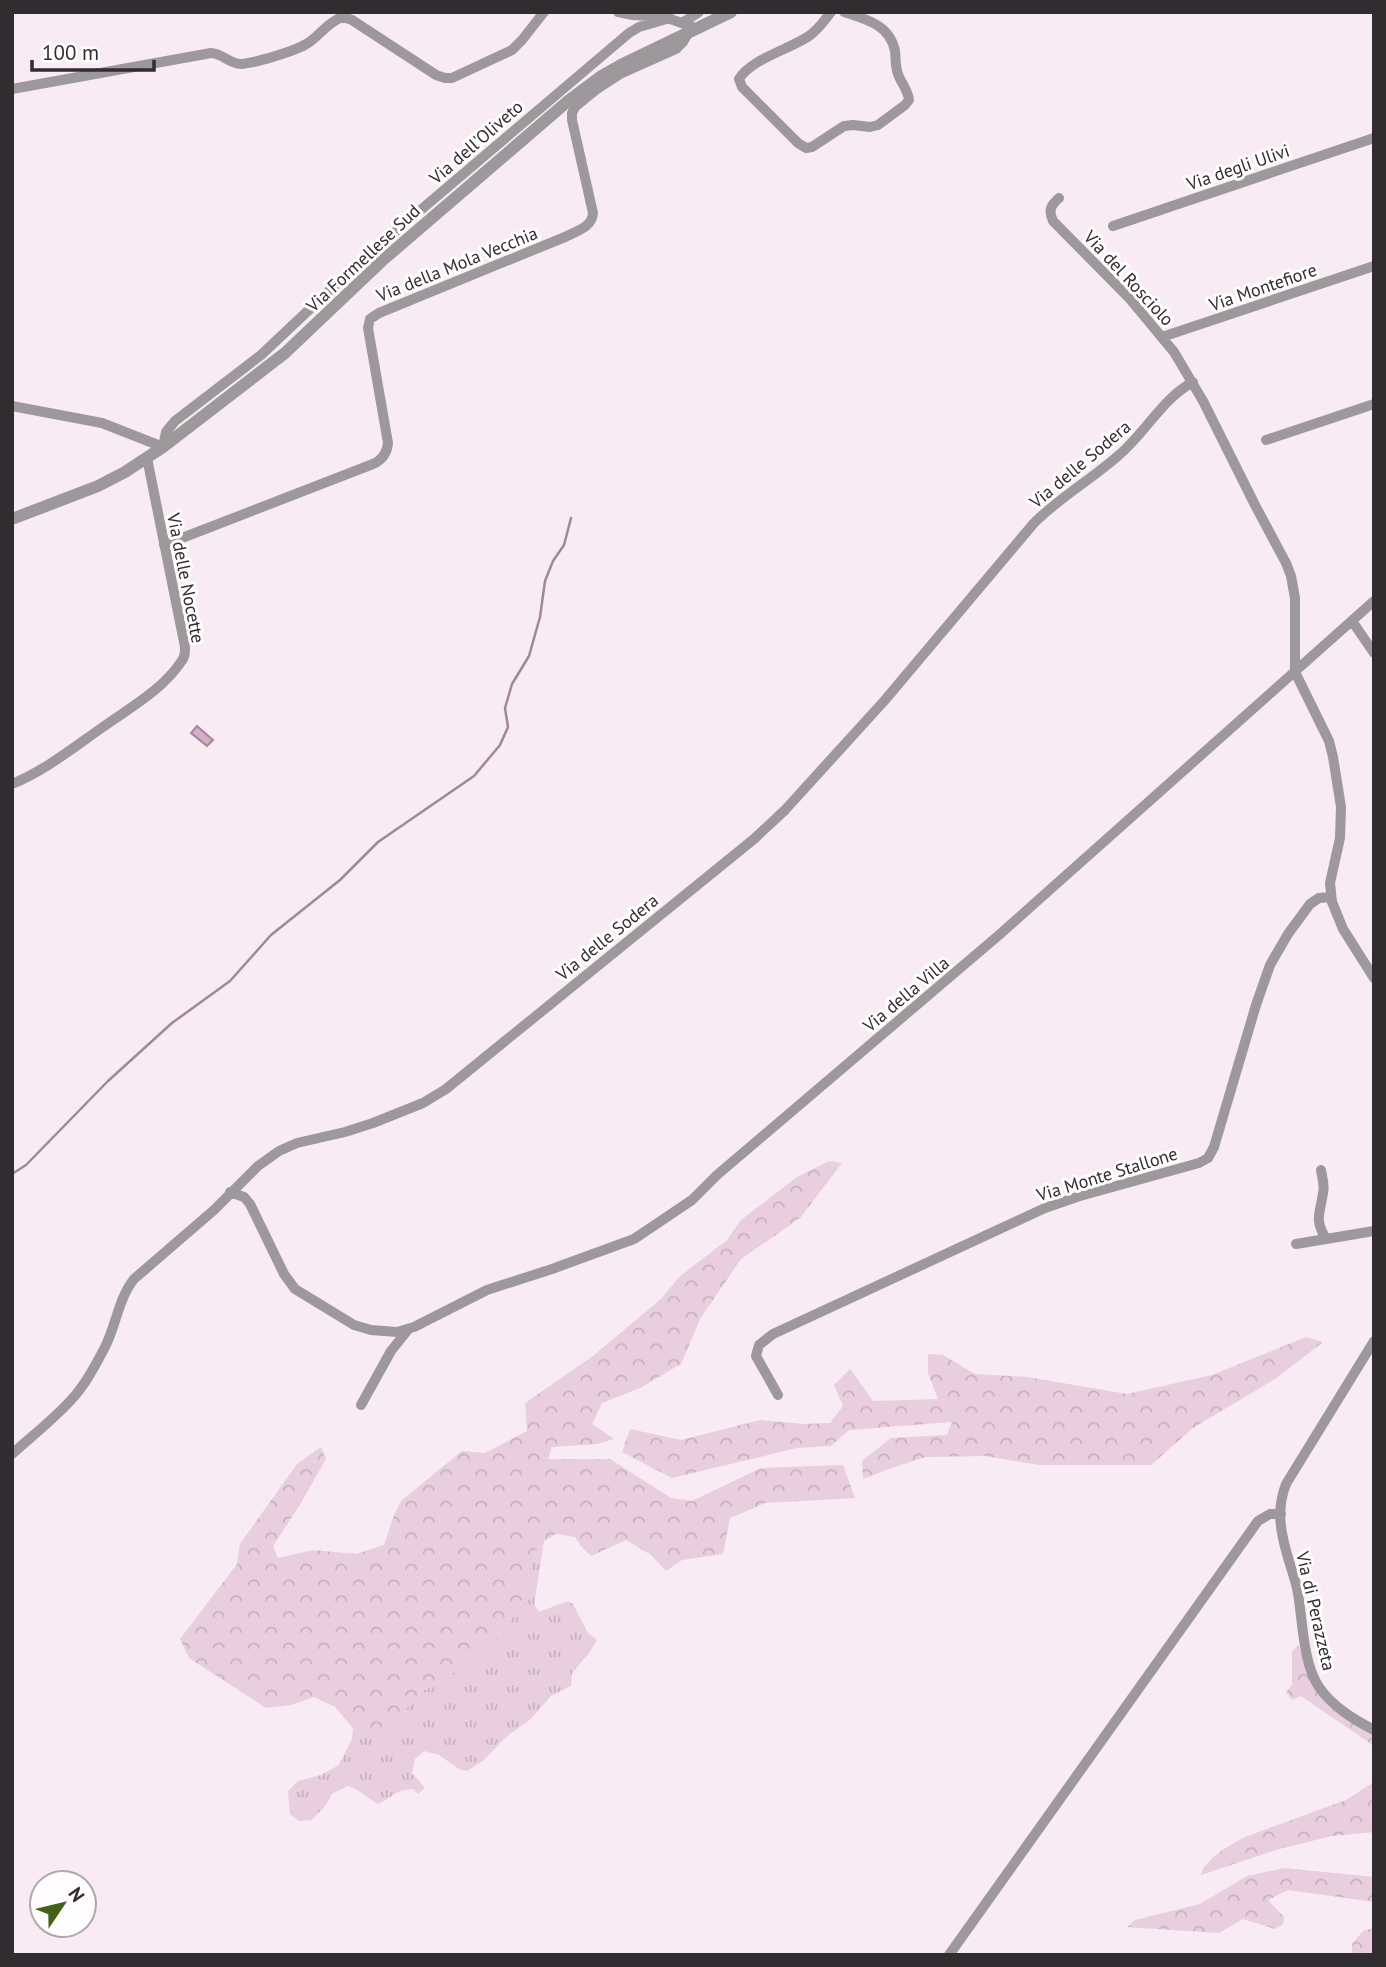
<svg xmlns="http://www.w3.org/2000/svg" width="1386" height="1967" font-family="'PT Sans',sans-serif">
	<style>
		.grass { fill: url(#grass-tufts) }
		.forest { fill: url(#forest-crowns) }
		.water { fill: #d4adc6; stroke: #a38699; stroke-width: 2 }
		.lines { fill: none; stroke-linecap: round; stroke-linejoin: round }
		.stream { stroke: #a38699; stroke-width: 2.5 }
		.minor { stroke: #9d989b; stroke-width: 10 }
		.tertiary { stroke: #9d989b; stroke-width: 12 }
		.labels { text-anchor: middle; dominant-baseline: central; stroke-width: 6; stroke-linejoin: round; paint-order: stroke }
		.street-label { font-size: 18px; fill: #302c2f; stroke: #fefcfd }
	</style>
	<defs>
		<pattern id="grass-tufts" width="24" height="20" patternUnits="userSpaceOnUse" patternTransform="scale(1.75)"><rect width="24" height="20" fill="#e8cedf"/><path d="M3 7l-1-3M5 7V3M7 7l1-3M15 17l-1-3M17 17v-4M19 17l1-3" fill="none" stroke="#c7b1c0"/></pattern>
		<pattern id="forest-crowns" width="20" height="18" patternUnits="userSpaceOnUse" patternTransform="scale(1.75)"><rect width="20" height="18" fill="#e8cedf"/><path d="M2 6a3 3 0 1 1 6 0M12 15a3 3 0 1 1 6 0" fill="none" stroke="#c7b1c0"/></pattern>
	</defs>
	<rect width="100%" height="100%" fill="#f8ebf3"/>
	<path class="grass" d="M 544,1541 L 534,1604 L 539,1612 L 568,1601 L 573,1604 L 588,1633 L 597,1640 L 590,1652 L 572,1673 L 571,1686 L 551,1696 L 531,1719 L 507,1736 L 484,1760 L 467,1771 L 459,1769 L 439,1755 L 424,1751 L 415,1759 L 412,1773 L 425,1788 L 418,1794 L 413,1789 C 394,1790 394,1797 378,1804 C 365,1797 361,1790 348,1786 L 332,1794 L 326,1805 L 312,1820 L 299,1821 L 290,1814 L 288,1791 L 298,1781 L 321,1775 L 339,1765 L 352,1739 L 353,1728 L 367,1738 L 384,1737 L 419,1693 L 481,1657 L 519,1609 L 535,1552 Z"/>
	<path class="forest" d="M 829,1161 L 842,1163 L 800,1218 L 741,1259 L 700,1319 L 681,1364 L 640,1388 L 602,1403 L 592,1424 L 614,1439 L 597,1444 L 552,1447 L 548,1459 L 610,1459 L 671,1498 L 692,1501 L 761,1468 L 843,1465 L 855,1498 L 765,1503 L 730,1518 L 723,1554 L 682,1560 L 666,1571 L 651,1555 L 626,1540 L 591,1556 L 581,1546 L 575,1537 L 556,1534 L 544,1541 L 535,1552 L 519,1609 L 481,1657 L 419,1693 L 384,1737 L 367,1738 L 353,1728 L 335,1707 L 314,1697 L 291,1705 L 266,1708 L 189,1658 L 180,1639 L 237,1564 L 240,1544 L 297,1464 L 321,1447 L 326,1459 L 301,1503 L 273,1546 L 278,1558 L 313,1550 L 356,1554 L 384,1545 L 394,1515 L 401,1501 L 462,1451 L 485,1453 L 527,1431 L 525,1403 L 593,1356 L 662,1298 L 679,1277 L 727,1240 L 741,1220 L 797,1177 Z
		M 1306,1337 L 1323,1342 L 1275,1379 L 1193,1428 L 1151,1465 L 1039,1465 L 985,1456 L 926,1457 L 894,1467 L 863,1479 L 862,1461 L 891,1438 L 947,1435 L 952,1422 L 849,1430 L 831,1446 L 797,1448 L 672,1478 L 622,1452 L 630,1429 L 681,1440 L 760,1420 L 804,1424 L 830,1423 L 843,1406 L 834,1385 L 850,1369 L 873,1401 L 938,1399 L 928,1373 L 928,1354 L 943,1355 L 975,1374 L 1027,1377 L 1127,1394 L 1212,1375 Z
		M 1298,1645 L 1310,1678 L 1374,1734 L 1374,1746 L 1301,1696 L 1292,1700 L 1286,1692 L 1292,1685 L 1292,1652 Z
		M 1374,1782 L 1374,1832 L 1332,1836 L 1279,1849 L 1201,1875 C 1206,1858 1230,1845 1245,1837 L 1346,1800 Z
		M 1284,1868 L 1374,1877 L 1374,1902 L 1288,1890 L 1268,1900 L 1284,1917 L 1283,1924 L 1275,1929 L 1243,1919 L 1219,1933 L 1127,1927 L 1135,1920 L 1200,1904 L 1247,1876 Z
		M 1374,1928 L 1374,1955 L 1352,1955 L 1352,1944 L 1363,1931 Z"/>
	<path class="water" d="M 197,726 L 213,740 L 207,746 L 191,733 Z"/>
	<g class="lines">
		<path class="stream" d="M 12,1174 L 26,1165 L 108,1081 L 172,1023 L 230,981 L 271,935 L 340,880 L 378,842 L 474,776 L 500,745 L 508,727 L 505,708 L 512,684 L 529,656 L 540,617 L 545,581 L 553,561 L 564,545 L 571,518"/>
		<path class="minor" d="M 618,12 L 633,15 L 665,17 L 698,29
			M 831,12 C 824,21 818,30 809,36 C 790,49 751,59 739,79 L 742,87 L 798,143 L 806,148 L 812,147 L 844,126 L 853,125 L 870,127 L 878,125 L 905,105 L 909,100 C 908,90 901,83 898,74 C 895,66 896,59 895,51 C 890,25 866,19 844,12
			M 682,23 L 699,12
			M 12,89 L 211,53 C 222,53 229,64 241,64 C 255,63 296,51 308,43 C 320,35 329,21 343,17 L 352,20 L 436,75 L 445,78 L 452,78 L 512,50 L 522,40 L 544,12
			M 1059,198 C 1051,205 1048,210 1053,221 L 1130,299 L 1174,352 L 1203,401 L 1256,507 L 1286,563 L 1291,576 L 1295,598 L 1295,672 L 1329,741 L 1333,757 L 1341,807 L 1340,838 L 1330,883 L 1332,902 L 1343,929 L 1374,978
			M 1113,226 L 1374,138
			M 1162,337 L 1374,266
			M 12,406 L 102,423 L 163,447 L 166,432 L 175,421 L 261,355 L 363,259 L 629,33 L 639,27 L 670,18
			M 1266,440 L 1374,404
			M 164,545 L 373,464 C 382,460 387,454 388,443 L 368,328 L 370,319 L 379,313 L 565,237 C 576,231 592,228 593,213 L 572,120 L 572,113 L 575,107 L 597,89 L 620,74 L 676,49 L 683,42 L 688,33
			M 1352,621 L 1374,653
			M 12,784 C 46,770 74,747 103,727 C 131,707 161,691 181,662 C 185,657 185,653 185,647 L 147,458
			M 1321,1170 C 1322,1177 1325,1185 1323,1193 C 1320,1214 1314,1219 1326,1239
			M 230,1192 L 244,1197 L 250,1204 L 284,1274 L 295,1289 L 354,1325 L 371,1330 L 397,1332 L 414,1327 L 487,1290 L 552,1269 L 634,1239 L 692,1200 L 717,1175 L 999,935 L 1374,601
			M 1296,1244 L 1374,1231
			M 1374,1341 L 1286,1484 C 1281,1497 1279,1511 1281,1526 C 1283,1547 1292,1568 1297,1588 C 1303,1618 1302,1662 1319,1687 C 1333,1707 1353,1719 1374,1730
			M 778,1395 L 756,1356 L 759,1345 L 773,1334 L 1045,1208 L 1080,1196 L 1199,1163 L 1208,1158 L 1214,1147 L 1256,1005 L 1270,965 L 1288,934 L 1310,904 L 1319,898 L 1331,897
			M 361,1405 L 391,1351 L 407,1331
			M 12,1454 C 32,1436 54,1419 72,1399 C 85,1385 95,1366 104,1349 C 116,1327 118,1299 134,1279 L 214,1210 L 258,1166 L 279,1151 L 297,1143 L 345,1132 L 373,1123 L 423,1103 L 446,1089 L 754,839 L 785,810 L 885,700 L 1034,523 C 1060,497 1092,479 1119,455 C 1145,433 1163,398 1193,382
			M 949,1955 L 1258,1521 L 1270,1514 L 1281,1514"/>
		<path class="tertiary" d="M 12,519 L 98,486 L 125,472 L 163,447 L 285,353 L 384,259 L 568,101 L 600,77 L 621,65 L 731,12"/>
	</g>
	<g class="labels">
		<g class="street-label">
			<text transform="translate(476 142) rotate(-41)">Via dell'Oliveto</text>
			<text transform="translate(1238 167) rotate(-19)">Via degli Ulivi</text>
			<text transform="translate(363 258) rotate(-43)">Via Formellese Sud</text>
			<text transform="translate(457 264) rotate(-22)">Via della Mola Vecchia</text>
			<text transform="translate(1129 278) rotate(47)">Via del Rosciolo</text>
			<text transform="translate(1263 287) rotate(-19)">Via Montefiore</text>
			<text transform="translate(1080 464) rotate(-40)">Via delle Sodera</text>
			<text transform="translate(186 578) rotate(79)">Via delle Nocette</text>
			<text transform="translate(607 937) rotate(-39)">Via delle Sodera</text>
			<text transform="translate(906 994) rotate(-40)">Via della Villa</text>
			<text transform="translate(1107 1174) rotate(-17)">Via Monte Stallone</text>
			<text transform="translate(1316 1611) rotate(77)">Via di Perazzeta</text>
		</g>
	</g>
	<rect width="1386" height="1967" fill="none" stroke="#302c2f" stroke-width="28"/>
	<g transform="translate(63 1904) rotate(55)"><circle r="33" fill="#fefcfd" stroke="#aca9ab" stroke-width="2"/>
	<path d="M0-5L12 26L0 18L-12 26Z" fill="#436216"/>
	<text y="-10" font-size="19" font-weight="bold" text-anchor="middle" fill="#302c2f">N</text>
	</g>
	<path d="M32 60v10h122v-10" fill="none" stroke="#302c2f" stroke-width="3.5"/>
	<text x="42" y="60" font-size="21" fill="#302c2f" stroke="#fefcfd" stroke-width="5" paint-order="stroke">100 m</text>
</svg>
